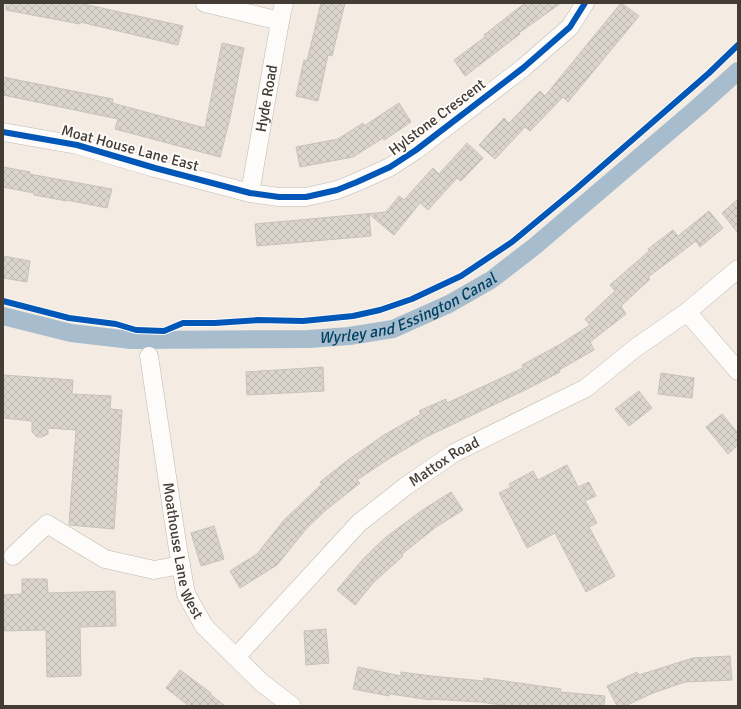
<svg xmlns="http://www.w3.org/2000/svg" width="741" height="709" font-family="Signika,sans-serif">
	<style>
		.lines { fill: none; stroke-linecap: round; stroke-linejoin: round }
		.canal { stroke: #a7bdcd; stroke-width: 18 }
		.building { fill: url(#building-cross-hatch); stroke: #c8c2ba }
		.minor-casing { stroke: #bfb9b2; stroke-width: 19 }
		.minor { stroke: #fdfcfb; stroke-width: 18 }
		.cycleway-casing { stroke: #fffbf8; stroke-width: 8 }
		.cycleway { stroke: #0057b8; stroke-width: 6 }
		.labels { text-anchor: middle; dominant-baseline: central; stroke-width: 4; stroke-linejoin: round; paint-order: stroke }
		.street-label { font-size: 15px; fill: #423c35; stroke: #fffbf8 }
		.water-label { font-size: 16px; font-style: italic; fill: #004163; stroke: #fffbf8 }
	</style>
	<defs>
		<pattern id="building-cross-hatch" width="8" height="8" patternUnits="userSpaceOnUse"><rect width="8" height="8" fill="#dcd5ce"/><path d="M0 0l8 8M0 8l8-8" fill="none" stroke="#beb8b2"/></pattern>
	</defs>
	<rect width="100%" height="100%" fill="#f4ece3"/>
	<g class="lines">
		<path class="canal" id="s1" d="M 3,316 L 71,333 L 131,340 L 309,339 L 349,336 L 393,329 L 449,304 L 491,280 L 535,246 L 698,107 L 738,71"/>
	</g>
	<path class="building" d="M 6,3 L 79,3 L 183,26 L 178,45 L 80,22 L 80,24 L 6,10 Z
		M 321,3 L 345,3 L 332,56 L 328,55 L 318,101 L 296,96 L 304,60 L 307,61 Z
		M 525,3 L 561,3 L 519,33 L 520,34 L 465,76 L 454,60 L 485,37 L 484,35 Z
		M 621,3 L 639,16 L 568,102 L 563,97 L 530,131 L 525,127 L 495,159 L 479,145 L 504,118 L 509,123 L 540,91 L 545,96 Z
		M 222,43 L 244,48 L 230,118 L 220,157 L 115,129 L 118,119 L 3,95 L 3,77 L 113,99 L 112,103 L 205,128 Z
		M 399,103 L 411,122 L 384,140 L 383,138 L 353,157 L 300,167 L 296,147 L 338,139 L 363,123 L 364,126 Z
		M 467,143 L 483,158 L 461,181 L 457,178 L 428,210 L 420,203 L 394,235 L 369,214 L 371,236 L 257,246 L 255,224 L 386,212 L 399,196 L 404,200 L 433,168 L 439,174 Z
		M 3,167 L 30,172 L 29,174 L 112,189 L 107,208 L 67,200 L 67,201 L 34,195 L 34,193 L 3,187 Z
		M 738,199 L 738,233 L 722,213 Z
		M 709,211 L 723,228 L 700,247 L 696,241 L 648,277 L 650,279 L 621,306 L 626,314 L 590,342 L 594,350 L 559,370 L 560,372 L 525,390 L 426,437 L 390,458 L 357,480 L 360,483 L 326,510 L 307,528 L 277,565 L 240,588 L 230,571 L 257,554 L 284,520 L 322,484 L 320,482 L 348,460 L 384,435 L 421,414 L 419,411 L 446,399 L 447,403 L 523,368 L 522,365 L 559,345 L 590,325 L 585,319 L 615,291 L 610,285 L 649,251 L 648,249 L 673,230 L 678,236 Z
		M 3,256 L 30,261 L 27,282 L 3,278 Z
		M 323,367 L 324,391 L 247,395 L 246,372 Z
		M 661,373 L 694,378 L 692,398 L 658,394 Z
		M 3,375 L 73,380 L 72,394 L 111,396 L 110,409 L 122,410 L 114,529 L 69,525 L 76,430 L 48,428 L 48,434 L 42,437 L 37,437 L 32,432 L 32,421 L 3,418 Z
		M 639,391 L 652,408 L 629,426 L 615,409 Z
		M 722,414 L 738,433 L 738,445 L 728,454 L 706,427 Z
		M 567,465 L 578,487 L 589,482 L 596,496 L 585,501 L 597,523 L 589,527 L 615,576 L 586,592 L 555,533 L 527,548 L 499,493 L 511,487 L 509,484 L 533,471 L 538,480 Z
		M 451,492 L 463,510 L 436,527 L 402,554 L 403,556 L 373,583 L 355,605 L 337,590 L 363,559 L 386,537 L 424,509 Z
		M 214,526 L 224,559 L 201,566 L 191,533 Z
		M 22,579 L 47,579 L 48,593 L 115,591 L 116,626 L 80,627 L 81,676 L 47,677 L 46,630 L 3,631 L 3,595 L 22,594 Z
		M 326,629 L 329,663 L 306,665 L 304,631 Z
		M 730,656 L 732,680 L 685,682 L 653,693 L 625,706 L 617,706 L 607,686 L 637,672 L 639,675 L 693,658 Z
		M 358,667 L 401,676 L 401,672 L 431,676 L 484,681 L 484,678 L 561,689 L 560,692 L 605,696 L 604,706 L 509,706 L 480,702 L 431,699 L 431,700 L 390,694 L 389,696 L 353,689 Z
		M 180,670 L 211,693 L 210,694 L 225,706 L 189,706 L 166,688 Z"/>
	<g class="lines">
		<g class="minor-casing">
			<g id="minor">
				<path d="M 205,3 L 280,21"/>
				<path d="M 3,132 L 77,145 L 155,168 L 250,193 L 279,197 L 306,197 L 337,190 L 357,182 L 390,167 L 416,150 L 523,68 L 570,27 L 585,3"/>
				<path id="s2" d="M 250,193 L 280,21 L 284,3"/>
				<path d="M 687,312 L 738,371"/>
				<path id="s3" d="M 149,356 L 177,543 L 186,594 L 204,626 L 262,683 L 292,706"/>
				<path d="M 13,556 L 47,524 L 105,559 L 154,570 L 181,565"/>
				<path id="s4" d="M 236,657 L 359,523 L 406,486 L 454,453 L 586,388 L 634,349 L 687,312 L 738,269"/>
			</g>
		</g>
		<use href="#minor" class="minor"/>
		<g class="cycleway-casing">
			<path id="cycleway" d="M 3,132 L 77,145 L 155,168 L 250,193 L 279,197 L 306,197 L 337,190 L 357,182 L 390,167 L 416,150 L 523,68 L 570,27 L 585,3
				M 3,301 L 69,318 L 116,324 L 136,330 L 164,331 L 183,323 L 215,323 L 258,320 L 303,321 L 353,316 L 380,310 L 412,299 L 461,276 L 512,242 L 576,189 L 709,73 L 738,45"/>
		</g>
		<use href="#cycleway" class="cycleway"/>
	</g>
	<g class="labels">
		<g class="street-label">
			<text stroke="none"><textPath href="#s2" startOffset="96">Hyde Road</textPath></text>
			<text transform="translate(437 117) rotate(-37)">Hylstone Crescent</text>
			<text transform="translate(130 148) rotate(15)">Moat House Lane East</text>
			<text stroke="none"><textPath href="#s4" startOffset="287">Mattox Road</textPath></text>
			<text stroke="none"><textPath href="#s3" startOffset="198">Moathouse Lane West</textPath></text>
		</g>
		<g class="water-label">
			<text stroke="none"><textPath href="#s1" startOffset="413">Wyrley and Essington Canal</textPath></text>
		</g>
	</g>
	<rect width="741" height="709" fill="none" stroke="#423c35" stroke-width="8"/>
</svg>
